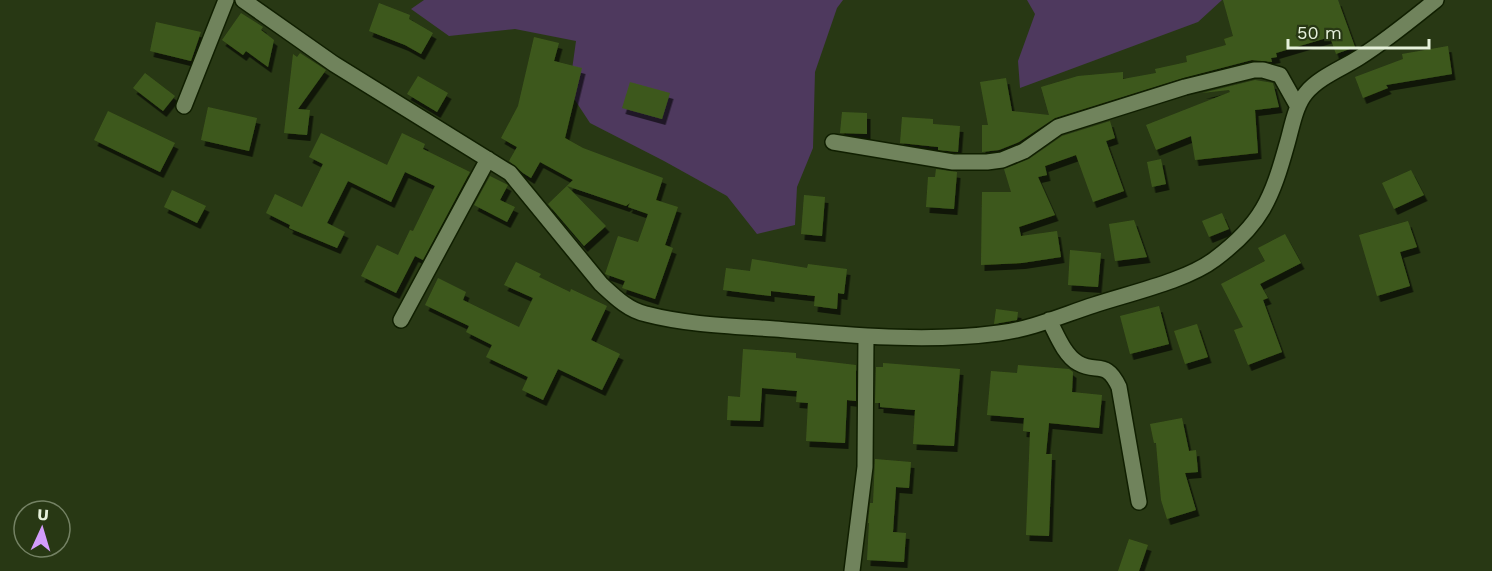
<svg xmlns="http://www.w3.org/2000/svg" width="1492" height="571" font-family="'Work Sans',sans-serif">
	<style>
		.green { fill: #4e395e }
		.building { fill: #3e591c; filter: url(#shadow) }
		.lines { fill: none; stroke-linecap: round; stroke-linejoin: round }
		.minor-casing { stroke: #101f00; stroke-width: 18 }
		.minor { stroke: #70835c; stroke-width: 15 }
	</style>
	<defs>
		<filter id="shadow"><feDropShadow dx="3.5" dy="6" stdDeviation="0" flood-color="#0009"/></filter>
	</defs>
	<rect width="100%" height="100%" fill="#283814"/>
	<path class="green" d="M 424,0 L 843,0 L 837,8 L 815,72 L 813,148 L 797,187 L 795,225 L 757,234 L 727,196 L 664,161 L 590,123 L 569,91 L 576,41 L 515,29 L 449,36 L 411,9 Z
		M 1027,0 L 1222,0 L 1198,22 L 1020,88 L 1018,61 L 1035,14 Z"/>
	<path class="building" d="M 1223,0 L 1338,0 L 1355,47 L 1336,54 L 1330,37 L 1276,53 L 1277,57 L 1271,58 L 1272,62 L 1252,60 L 1183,78 L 1055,118 L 1019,142 L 999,150 L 982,152 L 982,125 L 988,125 L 980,82 L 1006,78 L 1012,111 L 1049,115 L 1041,87 L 1078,76 L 1123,72 L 1123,79 L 1156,73 L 1155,69 L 1187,62 L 1186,56 L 1226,45 L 1224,39 L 1233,36 Z
		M 379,3 L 410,15 L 409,19 L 433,33 L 421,54 L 405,45 L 369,31 Z
		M 241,13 L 263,27 L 261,30 L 274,40 L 268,67 L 246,51 L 243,55 L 222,40 Z
		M 156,22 L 201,32 L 191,61 L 150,51 Z
		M 534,37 L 559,43 L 554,61 L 582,68 L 565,138 L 583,148 L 663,178 L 656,200 L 678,207 L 665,245 L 673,248 L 655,299 L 622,288 L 625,281 L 605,274 L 618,236 L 638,242 L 648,214 L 628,207 L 630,203 L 626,206 L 567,186 L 606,226 L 584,246 L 548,204 L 573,180 L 540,162 L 531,178 L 523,173 L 509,161 L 517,147 L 501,138 L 518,106 Z
		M 1448,46 L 1452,74 L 1386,85 L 1388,88 L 1363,98 L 1355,77 L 1403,59 L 1402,54 Z
		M 300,53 L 326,70 L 298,109 L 310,110 L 307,135 L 284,133 L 293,54 L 297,57 Z
		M 145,73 L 175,96 L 163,111 L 133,88 Z
		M 418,76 L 448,93 L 437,112 L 407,94 Z
		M 1255,80 L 1273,83 L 1279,107 L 1255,110 L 1258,153 L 1195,160 L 1191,136 L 1156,150 L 1146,125 L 1230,92 L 1229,90 L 1202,93 Z
		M 630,82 L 670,93 L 662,119 L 622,108 Z
		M 208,107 L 257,118 L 249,151 L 201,140 Z
		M 108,111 L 175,143 L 160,172 L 94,140 Z
		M 842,112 L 867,113 L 867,134 L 840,133 Z
		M 902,117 L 933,119 L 933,124 L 960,126 L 958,152 L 938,150 L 938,147 L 900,143 Z
		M 1110,121 L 1115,138 L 1106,141 L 1124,191 L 1093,202 L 1076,155 L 1045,166 L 1047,175 L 1038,177 L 1055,215 L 1019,227 L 1021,236 L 1057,231 L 1061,257 L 1022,263 L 981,265 L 982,192 L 1011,192 L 1004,169 L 1029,159 L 1062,136 Z
		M 321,133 L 387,165 L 402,133 L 425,144 L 423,149 L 470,172 L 423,260 L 415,256 L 396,293 L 361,276 L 377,245 L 398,255 L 410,230 L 413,231 L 435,186 L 405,172 L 391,202 L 348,181 L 327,223 L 345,232 L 337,248 L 289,228 L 290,225 L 266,213 L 275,194 L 302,207 L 323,164 L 309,157 Z
		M 1161,159 L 1166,184 L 1152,187 L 1147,162 Z
		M 936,169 L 957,172 L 954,209 L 926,207 L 928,177 L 935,177 Z
		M 1411,170 L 1424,195 L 1394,209 L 1382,183 Z
		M 490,176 L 508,185 L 500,200 L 515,207 L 507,222 L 474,205 Z
		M 172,190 L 206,206 L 197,223 L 164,207 Z
		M 804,195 L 825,197 L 822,236 L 801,234 Z
		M 1222,213 L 1229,229 L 1209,237 L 1202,221 Z
		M 1134,220 L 1147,257 L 1115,261 L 1109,224 Z
		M 1408,221 L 1417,247 L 1400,252 L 1410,286 L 1377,296 L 1359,235 Z
		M 1285,234 L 1301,263 L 1260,284 L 1268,298 L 1263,300 L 1282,352 L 1248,365 L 1234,330 L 1243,327 L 1221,284 L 1265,261 L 1258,248 Z
		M 1070,250 L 1101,253 L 1098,287 L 1068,285 Z
		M 752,259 L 807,268 L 808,264 L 847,269 L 844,294 L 838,293 L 837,309 L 814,306 L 815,296 L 771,291 L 771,296 L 723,290 L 726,268 L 750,271 Z
		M 516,262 L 541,274 L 539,277 L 570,292 L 571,289 L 607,306 L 591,340 L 620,354 L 602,390 L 558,369 L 543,400 L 522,390 L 528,377 L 486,357 L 492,345 L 466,332 L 469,326 L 425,305 L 438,278 L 466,292 L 463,300 L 519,327 L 533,298 L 504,285 Z
		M 1159,306 L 1169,344 L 1130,354 L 1120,316 Z
		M 996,309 L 1018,312 L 1017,320 L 994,324 Z
		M 1197,324 L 1208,357 L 1185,364 L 1174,331 Z
		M 743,349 L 796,353 L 796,358 L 856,365 L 856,401 L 847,400 L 845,443 L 806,441 L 808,403 L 796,402 L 797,391 L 762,388 L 760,421 L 727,420 L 728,396 L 740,397 Z
		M 883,363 L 960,369 L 954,446 L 913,444 L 915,410 L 880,407 L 880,403 L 875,403 L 876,367 L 883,367 Z
		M 1018,365 L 1069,369 L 1073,372 L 1072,392 L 1102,395 L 1099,428 L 1049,423 L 1046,454 L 1052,454 L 1049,536 L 1026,535 L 1030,432 L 1023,431 L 1024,418 L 987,415 L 991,371 L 1017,373 Z
		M 1182,418 L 1189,451 L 1196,450 L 1198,472 L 1185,473 L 1196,510 L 1167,519 L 1161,500 L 1156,443 L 1154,443 L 1150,424 Z
		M 875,459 L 911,462 L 909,488 L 896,487 L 893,532 L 906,533 L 904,562 L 867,560 L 869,523 L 868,523 L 870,503 L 873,503 Z
		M 1129,539 L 1148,545 L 1139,571 L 1118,571 Z"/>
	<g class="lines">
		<g class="minor-casing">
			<path id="minor" d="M 243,0 L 334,64 L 510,173 L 601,284 C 615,297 628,310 646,314 C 688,325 733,326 775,329 C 849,335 925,343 999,333 C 1032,329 1063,315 1094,305 C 1130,293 1186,281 1215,259 C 1262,224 1272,198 1287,144 C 1292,127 1295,106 1306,93 C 1319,77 1343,68 1360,57 C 1387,40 1411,20 1436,0
				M 184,106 L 226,0
				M 833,142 L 953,162 L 987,162 L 1002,160 L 1024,151 L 1058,127 L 1185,87 L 1254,70 L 1263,70 L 1280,75 L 1298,107
				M 401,320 L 488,159
				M 1049,320 C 1056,333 1064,355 1078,363 C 1097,374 1106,359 1119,387 L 1139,502
				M 852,571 L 865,467 L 866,336"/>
		</g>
		<use href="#minor" class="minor"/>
	</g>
	<g transform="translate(42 529) rotate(4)"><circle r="28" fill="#283814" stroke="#748264" stroke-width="1.5"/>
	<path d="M0-4.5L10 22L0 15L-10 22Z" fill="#d39cfc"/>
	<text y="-9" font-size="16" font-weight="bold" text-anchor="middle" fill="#e6f1db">U</text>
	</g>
	<path d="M1288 39v9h141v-9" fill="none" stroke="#e6f1db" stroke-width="3"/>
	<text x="1297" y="39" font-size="18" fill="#e6f1db" stroke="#283814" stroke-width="4.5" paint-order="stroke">50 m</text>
</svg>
